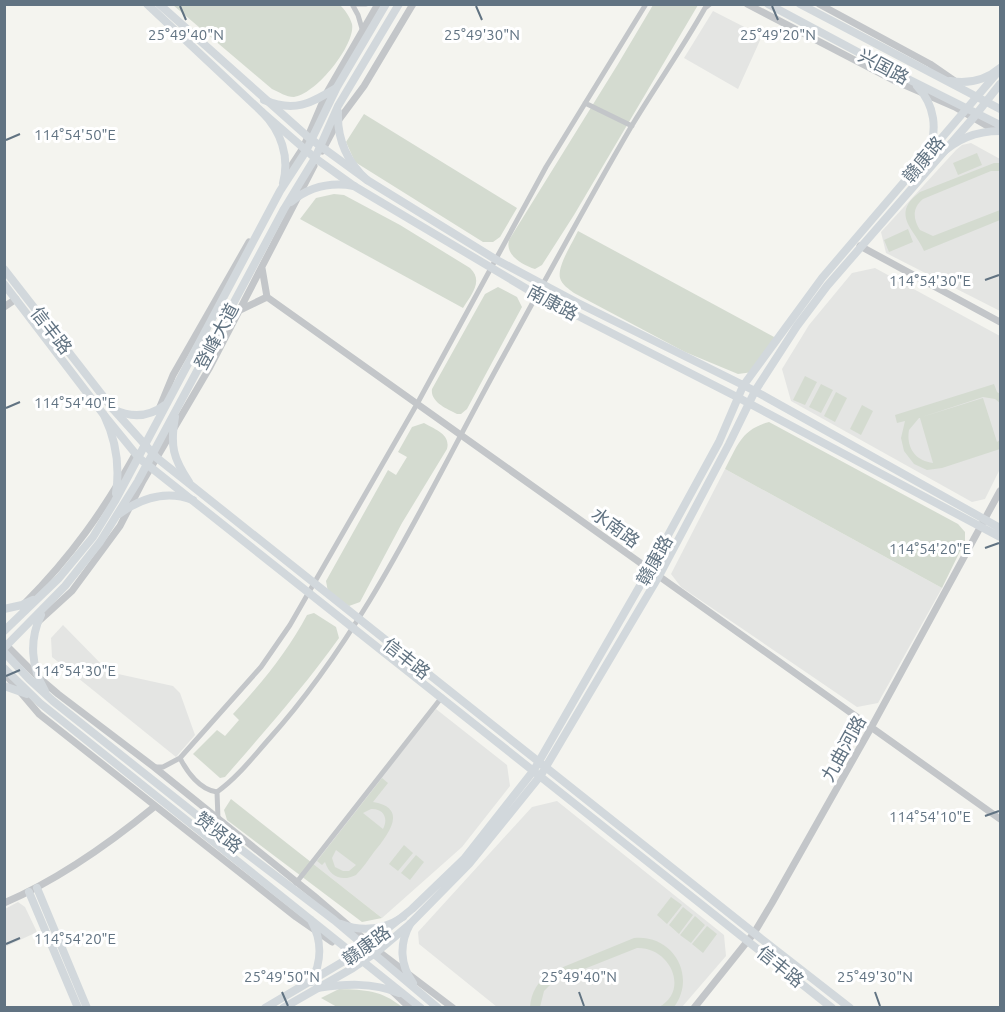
<svg xmlns="http://www.w3.org/2000/svg" width="1005" height="1012" font-family="Ubuntu,'Noto Sans SC',sans-serif">
	<style>
		.built { fill: #e4e5e3 }
		.green { fill: #d4dbd0; fill-rule: evenodd }
		.lines { fill: none; stroke-linecap: round; stroke-linejoin: round }
		.minor { stroke: #c3c6c9; stroke-width: 5 }
		.tertiary { stroke: #c3c6c9; stroke-width: 7 }
		.secondary { stroke: #d2d8dc; stroke-width: 8 }
		.primary { stroke: #d2d8dc; stroke-width: 8 }
		.ticks { fill: none; stroke: #617382; stroke-width: 2 }
		.labels { text-anchor: middle; dominant-baseline: central; stroke-width: 6; stroke-linejoin: round; paint-order: stroke }
		.street-label { font-size: 18px; fill: #617382; stroke: #fff }
		.ticks-label { font-size: 15px; text-anchor: middle; fill: #617382; stroke: #fff; stroke-width: 6; stroke-linejoin: round; paint-order: stroke }
	</style>
	<rect width="100%" height="100%" fill="#f4f4ef"/>
	<path class="built" d="M 713,11 L 762,36 L 738,89 L 684,58 Z
		M 971,143 L 1000,159 L 1000,311 L 886,253 L 881,232 L 956,150 L 962,145 Z
		M 875,268 L 1000,336 L 1000,469 L 985,499 L 972,502 L 791,401 L 782,369 L 809,325 L 852,273 Z
		M 725,469 L 942,588 L 878,703 L 857,707 L 681,587 L 671,574 Z
		M 63,625 L 109,672 L 173,686 L 180,693 L 195,735 L 176,757 L 52,657 L 51,638 Z
		M 436,709 L 507,765 L 510,786 L 462,847 L 382,918 L 312,863 Z
		M 557,801 L 724,935 L 726,956 L 682,1007 L 497,1007 L 419,944 L 418,932 L 532,807 Z
		M 18,902 L 25,907 L 37,932 L 5,947 L 5,909 Z"/>
	<path class="green" d="M 173,5 L 340,5 C 345,10 350,17 352,24 C 356,45 315,95 294,97 C 286,97 279,92 272,89 Z
		M 653,5 L 698,5 L 574,215 L 542,265 L 535,269 C 522,265 505,255 509,240 L 618,64 Z
		M 364,114 L 517,208 L 500,237 L 493,242 L 483,242 L 355,162 L 346,142 Z
		M 977,153 L 982,165 L 958,175 L 953,163 Z
		M 994,163 L 1000,163 L 1000,171 L 991,171 L 923,199 C 912,208 913,219 920,230 L 933,236 L 1000,210 L 1000,220 L 924,251 C 916,230 889,215 920,192 Z
		M 334,194 L 344,195 L 400,225 L 470,268 C 484,281 471,295 463,308 L 300,219 L 316,198 Z
		M 908,229 L 913,242 L 889,252 L 884,240 Z
		M 578,231 L 776,338 L 753,372 L 738,374 L 685,352 L 574,293 C 569,289 562,285 560,278 C 557,266 573,242 578,231 Z
		M 498,287 L 517,297 L 522,307 L 467,409 L 461,414 L 457,414 C 447,409 430,402 432,389 L 485,294 Z
		M 805,376 L 817,382 L 805,405 L 793,400 Z
		M 821,384 L 833,390 L 821,413 L 809,407 Z
		M 994,384 L 997,392 L 1000,394 L 1000,403 L 995,399 L 983,397 L 922,417 L 983,398 L 997,442 L 1000,440 L 1000,449 L 942,468 L 927,470 L 914,464 L 904,451 L 901,438 L 905,421 L 897,423 L 895,415 ZM 919,418 L 920,418 L 933,463 C 915,461 906,447 909,430 Z
		M 836,392 L 847,398 L 835,422 L 824,416 Z
		M 862,405 L 873,411 L 861,435 L 850,429 Z
		M 769,422 L 958,524 L 965,532 L 965,541 L 942,588 L 725,469 C 738,445 741,430 769,422 Z
		M 424,423 C 434,429 451,434 447,449 L 402,523 L 360,602 L 349,606 L 328,592 L 326,581 L 388,470 L 396,475 L 407,457 L 398,452 L 412,427 Z
		M 314,613 L 336,627 L 339,638 C 304,687 264,732 225,777 L 220,778 L 193,754 L 217,730 L 225,736 L 239,720 L 233,714 C 261,684 288,651 307,615 Z
		M 382,778 L 388,783 L 373,802 C 410,808 387,836 374,852 C 368,860 363,868 356,875 C 342,882 330,877 325,862 L 322,865 L 317,861 ZM 371,809 C 383,808 389,818 383,829 L 363,813 ZM 336,850 L 356,865 L 349,871 L 343,871 L 335,867 L 332,858 Z
		M 231,799 L 382,918 L 362,922 L 227,820 L 224,810 Z
		M 404,845 L 413,853 L 398,871 L 389,864 Z
		M 416,855 L 424,862 L 410,880 L 401,873 Z
		M 671,897 L 682,905 L 667,924 L 657,915 Z
		M 683,907 L 693,915 L 679,934 L 669,925 Z
		M 695,916 L 705,925 L 691,943 L 680,935 Z
		M 707,926 L 717,934 L 703,953 L 692,944 Z
		M 634,938 C 673,934 697,976 674,1007 L 659,1007 C 690,990 670,947 637,948 L 554,981 L 544,991 L 540,1007 L 530,1007 C 531,992 538,981 551,972 Z
		M 339,989 C 366,990 381,990 402,1007 L 337,1007 L 321,998 Z"/>
	<g class="lines">
		<path class="minor" d="M 352,4 L 358,15 L 363,32
			M 357,4 L 366,4
			M 585,103 L 632,126
			M 180,758 C 187,772 200,790 217,792
			M 154,767 L 163,767 L 180,758 L 261,667 L 290,625 L 417,404 L 546,167 L 646,4
			M 218,819 L 217,792 C 237,778 253,757 269,739 C 369,628 432,484 504,355 C 546,279 587,202 631,127 C 655,87 682,49 705,8 L 710,4
			M 296,883 L 442,697"/>
		<path class="tertiary" d="M 747,4 L 893,80 L 955,107 L 996,131
			M 819,4 L 930,64 L 956,82
			M 322,151 L 338,121 L 364,86 L 413,4
			M 286,174 L 303,148 L 326,94 L 378,4
			M 860,246 L 1000,322
			M 262,268 L 267,297 L 1000,819
			M 4,307 L 16,299
			M 240,310 L 267,297
			M 159,409 L 173,375 L 249,242
			M 25,603 C 71,557 104,510 136,453
			M 39,621 L 72,591 L 120,526 L 143,481 L 210,367 L 314,166
			M 4,643 L 38,677 L 58,694 L 154,767 L 314,896 L 378,951 L 453,1008
			M 5,674 L 39,714 L 296,917 L 332,942
			M 4,903 C 58,880 110,843 154,807
			M 392,991 L 410,1008
			M 694,1008 L 754,933 L 772,903 L 872,726 L 1000,491"/>
		<path class="secondary" d="M 147,4 L 262,112 L 315,158 L 354,186 L 537,295 L 739,398 L 1000,537
			M 159,4 L 308,137 L 367,180 L 495,259 L 578,303 L 755,391 L 1000,528
			M 4,269 L 113,409 L 157,458 L 754,933 L 850,1008
			M 4,284 L 104,415 L 139,458 L 832,1008
			M 37,888 L 87,1008
			M 29,892 L 78,1008
			M 265,1008 L 356,954 L 412,909 L 464,859 L 534,770 L 649,570 L 719,442 L 743,386 L 822,278 L 998,72
			M 283,1008 L 353,968 L 378,951 L 410,924 L 469,864 L 541,775 L 659,576 L 729,444 L 755,391 L 797,326 L 827,286 L 974,117 L 1000,84"/>
		<path class="primary" d="M 768,4 L 910,80 L 1000,125
			M 800,4 L 1000,109
			M 950,81 C 969,84 986,80 1000,68
			M 917,86 C 935,105 938,130 928,153
			M 264,100 C 295,113 311,103 336,88
			M 262,112 C 281,131 290,157 283,183
			M 338,112 C 337,139 347,162 367,180
			M 939,156 C 956,139 977,131 1000,131
			M 291,202 C 309,187 331,182 354,186
			M 113,409 C 131,418 149,417 165,405
			M 104,415 C 116,440 120,466 116,493
			M 175,417 C 170,446 173,458 189,482
			M 119,514 C 141,498 167,490 193,500
			M 4,609 L 22,605 L 33,600
			M 41,615 C 29,640 31,667 45,691
			M 4,631 L 59,578 L 93,537 L 115,501 L 280,191 L 306,151 L 337,87 L 386,4
			M 4,648 L 65,586 L 100,542 L 138,481 L 284,209 L 315,158 L 338,106 L 399,4
			M 4,652 L 29,679 L 53,701 L 213,828 L 334,920 L 438,1008
			M 4,668 L 40,703 L 421,1008
			M 4,686 L 27,694
			M 311,920 C 322,940 322,962 311,982
			M 341,924 C 362,932 383,930 403,917
			M 410,924 C 399,944 400,965 413,983
			M 317,988 C 345,984 372,982 399,993"/>
	</g>
	<path class="ticks" d="M 180,6 L 186,20M 476,6 L 482,20M 772,6 L 778,20M 6,140 L 20,134M 985,280 L 999,275M 6,408 L 20,402M 985,548 L 999,543M 6,676 L 20,670M 985,816 L 999,811M 6,944 L 20,938M 282,992 L 288,1006M 579,992 L 584,1006M 875,992 L 880,1006"/>
	<g class="labels">
		<g class="street-label">
			<text transform="translate(884 66) rotate(28)">兴国路</text>
			<text transform="translate(923 159) rotate(-50)">赣康路</text>
			<text transform="translate(553 302) rotate(28)">南康路</text>
			<text transform="translate(52 330) rotate(52)">信丰路</text>
			<text transform="translate(216 336) rotate(-62)">登峰大道</text>
			<text transform="translate(616 527) rotate(36)">水南路</text>
			<text transform="translate(654 560) rotate(-61)">赣康路</text>
			<text transform="translate(407 658) rotate(38)">信丰路</text>
			<text transform="translate(843 748) rotate(-61)">九曲河路</text>
			<text transform="translate(219 832) rotate(38)">赞贤路</text>
			<text transform="translate(366 945) rotate(-36)">赣康路</text>
			<text transform="translate(781 966) rotate(39)">信丰路</text>
		</g>
	</g>
	<g class="ticks-label">
		<text x="186" y="40">25°49'40"N</text>
		<text x="482" y="40">25°49'30"N</text>
		<text x="778" y="40">25°49'20"N</text>
		<text x="75" y="140">114°54'50"E</text>
		<text x="930" y="286">114°54'30"E</text>
		<text x="75" y="408">114°54'40"E</text>
		<text x="930" y="554">114°54'20"E</text>
		<text x="75" y="676">114°54'30"E</text>
		<text x="930" y="822">114°54'10"E</text>
		<text x="75" y="944">114°54'20"E</text>
		<text x="282" y="982">25°49'50"N</text>
		<text x="579" y="982">25°49'40"N</text>
		<text x="875" y="982">25°49'30"N</text>
	</g>
	<rect width="1005" height="1012" fill="none" stroke="#617382" stroke-width="12"/>
</svg>
